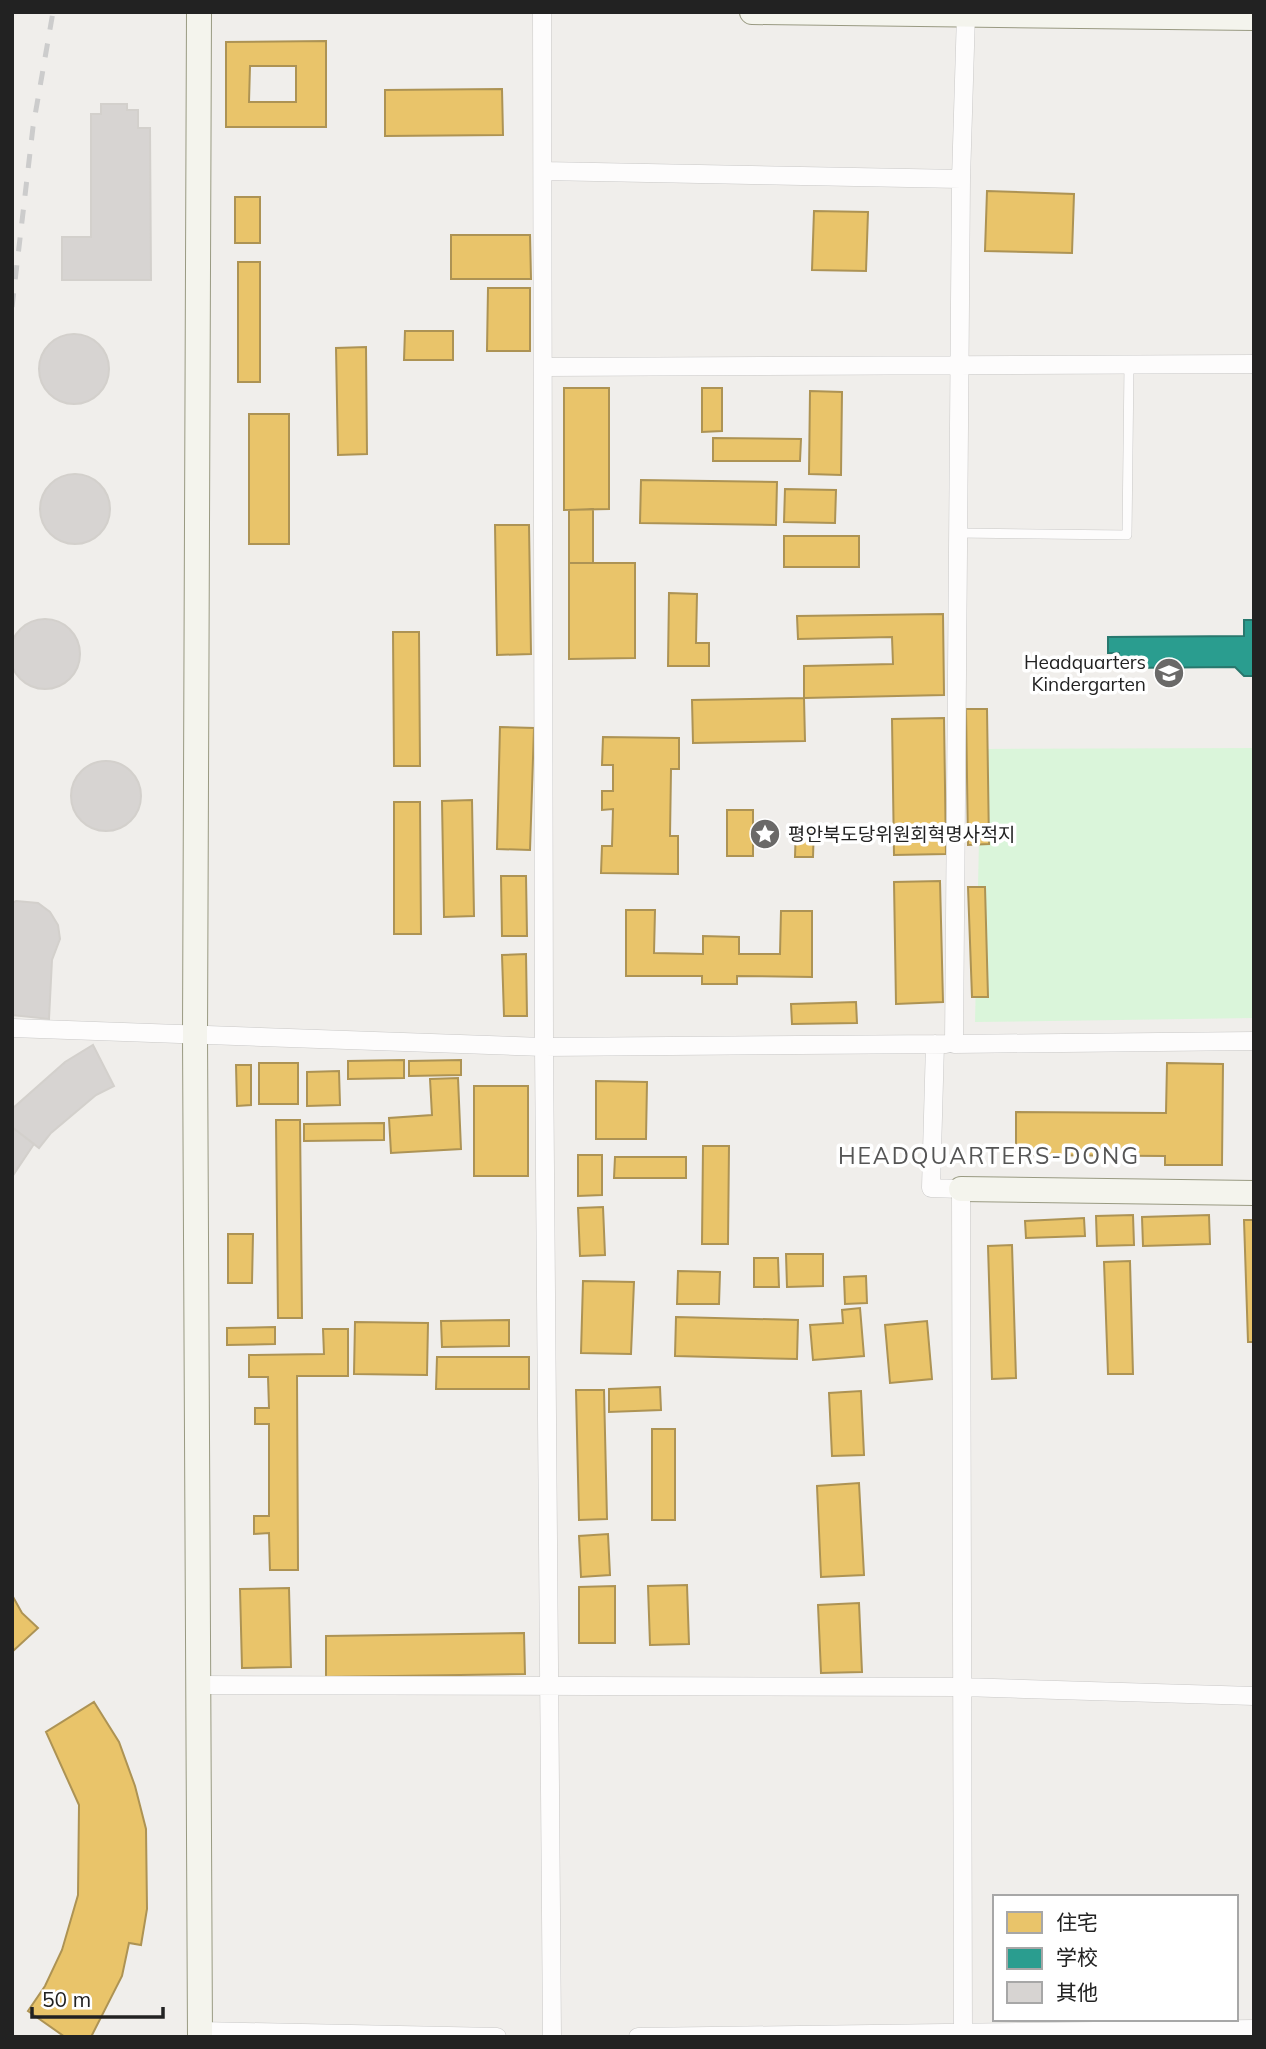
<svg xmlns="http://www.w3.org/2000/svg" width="1266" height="2049" font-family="Mulish,'Noto Sans SC','Noto Sans KR',sans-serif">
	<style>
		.park { fill: #daf5da }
		.homes { fill: #e9c46a; stroke: #ad9354; stroke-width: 2; fill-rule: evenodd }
		.schools { fill: #2a9d8f; stroke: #28786e; stroke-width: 2 }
		.building { fill: #d7d4d2; stroke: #d3d0cc; stroke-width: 2 }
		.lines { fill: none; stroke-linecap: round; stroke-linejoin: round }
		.lane-casing { stroke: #c9c8c7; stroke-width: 10 }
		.street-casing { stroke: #c9c8c7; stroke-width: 19 }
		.secondary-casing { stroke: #999a82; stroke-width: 26 }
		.lane { stroke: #fdfcfc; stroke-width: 9 }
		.street { stroke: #fdfcfc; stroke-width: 18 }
		.secondary { stroke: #f4f4ed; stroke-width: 24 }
		.rail { stroke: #ccc; stroke-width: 5; stroke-dasharray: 14 14; stroke-linecap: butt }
		.labels { text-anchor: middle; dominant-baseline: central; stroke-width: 7; stroke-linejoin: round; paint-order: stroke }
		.poi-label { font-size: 19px; fill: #222; stroke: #fff; text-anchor: end }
		.quarter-label { font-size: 23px; letter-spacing: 2px; fill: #555; stroke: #fff }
	</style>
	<rect width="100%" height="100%" fill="#f0eeeb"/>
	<path class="park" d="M 1254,748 L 1254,1018 L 975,1022 L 981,749 Z"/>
	<path class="homes" d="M 326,41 L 326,127 L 226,127 L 226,42 ZM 250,66 L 296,66 L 296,102 L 249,102 Z
		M 502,89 L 503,135 L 385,136 L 385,90 Z
		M 987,191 L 1074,194 L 1072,253 L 985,251 Z
		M 235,197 L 260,197 L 260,243 L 235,243 Z
		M 814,211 L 868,212 L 866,271 L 812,270 Z
		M 451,235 L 530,235 L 531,279 L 451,279 Z
		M 238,262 L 260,262 L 260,382 L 238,382 Z
		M 488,288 L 530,288 L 530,351 L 487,351 Z
		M 405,331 L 453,331 L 453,360 L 404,360 Z
		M 366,347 L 367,454 L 338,455 L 336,348 Z
		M 564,388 L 609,388 L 609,509 L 564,510 Z
		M 702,388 L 722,388 L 722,431 L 702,432 Z
		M 810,391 L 842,392 L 841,475 L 809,474 Z
		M 249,414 L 289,414 L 289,544 L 249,544 Z
		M 713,438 L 801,439 L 800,461 L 713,461 Z
		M 641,480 L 777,482 L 776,525 L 640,523 Z
		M 785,489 L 836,490 L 835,523 L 784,522 Z
		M 593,509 L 593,563 L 569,563 L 569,510 Z
		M 495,525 L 529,525 L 531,654 L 497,655 Z
		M 784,536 L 859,536 L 859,567 L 784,567 Z
		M 569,563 L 635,563 L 635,658 L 569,659 Z
		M 669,593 L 697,594 L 696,643 L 709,643 L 709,666 L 668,666 Z
		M 943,614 L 944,695 L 804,698 L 804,666 L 893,664 L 892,637 L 798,639 L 797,616 Z
		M 393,632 L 419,632 L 420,766 L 394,766 Z
		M 804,698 L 805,741 L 693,743 L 692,700 Z
		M 966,709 L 987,709 L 989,844 L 968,845 Z
		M 944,718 L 946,854 L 894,855 L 892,719 Z
		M 500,727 L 534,728 L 530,850 L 497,849 Z
		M 603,737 L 679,738 L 679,769 L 671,769 L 670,836 L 678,836 L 678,874 L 601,873 L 602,846 L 612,846 L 613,809 L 602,810 L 602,791 L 613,791 L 613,765 L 602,765 Z
		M 472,800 L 474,916 L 444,917 L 442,801 Z
		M 394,802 L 420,802 L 421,934 L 394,934 Z
		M 727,810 L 753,810 L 753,856 L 727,856 Z
		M 796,826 L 814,826 L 813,857 L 795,857 Z
		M 501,876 L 526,876 L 527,936 L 502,936 Z
		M 940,881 L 943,1002 L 896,1004 L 894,882 Z
		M 968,887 L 985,887 L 988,997 L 972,997 Z
		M 626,910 L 655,910 L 654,953 L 703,954 L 703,936 L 739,937 L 739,954 L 780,954 L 781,911 L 812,911 L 812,977 L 737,976 L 737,984 L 702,984 L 702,976 L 626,976 Z
		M 526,954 L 527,1016 L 504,1016 L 502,955 Z
		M 856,1002 L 857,1023 L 792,1024 L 791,1004 Z
		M 404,1060 L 404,1078 L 348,1079 L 348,1061 Z
		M 461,1060 L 461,1075 L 409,1076 L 409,1061 Z
		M 259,1063 L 298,1063 L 298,1104 L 259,1104 Z
		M 1167,1063 L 1223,1064 L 1222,1165 L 1165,1165 L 1165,1156 L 1016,1155 L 1016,1112 L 1166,1113 Z
		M 236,1065 L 251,1065 L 251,1105 L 237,1106 Z
		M 339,1071 L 340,1105 L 307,1106 L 307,1072 Z
		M 458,1078 L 461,1149 L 391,1153 L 389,1118 L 432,1115 L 430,1079 Z
		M 596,1081 L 647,1082 L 646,1139 L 596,1139 Z
		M 474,1086 L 528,1086 L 528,1176 L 474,1176 Z
		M 276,1120 L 300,1120 L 302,1318 L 278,1318 Z
		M 384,1123 L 384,1140 L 304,1141 L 304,1124 Z
		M 703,1146 L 729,1146 L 728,1244 L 702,1244 Z
		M 578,1155 L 602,1155 L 602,1195 L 578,1196 Z
		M 615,1157 L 686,1157 L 686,1178 L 614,1178 Z
		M 603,1207 L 605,1255 L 580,1256 L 578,1208 Z
		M 1133,1215 L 1134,1245 L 1097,1246 L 1096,1216 Z
		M 1209,1215 L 1210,1244 L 1143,1246 L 1142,1217 Z
		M 1084,1218 L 1085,1236 L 1026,1238 L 1025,1221 Z
		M 1244,1220 L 1254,1220 L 1254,1342 L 1248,1342 Z
		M 228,1234 L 253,1234 L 252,1283 L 228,1283 Z
		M 1012,1245 L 1016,1378 L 992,1379 L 988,1246 Z
		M 786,1254 L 823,1254 L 823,1286 L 787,1287 Z
		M 754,1258 L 778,1258 L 779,1287 L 754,1287 Z
		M 1130,1261 L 1133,1374 L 1108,1374 L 1104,1262 Z
		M 678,1271 L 720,1272 L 719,1304 L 677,1304 Z
		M 866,1276 L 867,1303 L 845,1304 L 844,1277 Z
		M 583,1281 L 634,1282 L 631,1354 L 581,1353 Z
		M 860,1308 L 864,1356 L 813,1360 L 810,1325 L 843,1323 L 842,1310 Z
		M 676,1317 L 798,1320 L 797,1359 L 675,1356 Z
		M 509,1320 L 509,1346 L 442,1347 L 441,1321 Z
		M 927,1321 L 932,1379 L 890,1383 L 885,1325 Z
		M 355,1322 L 428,1323 L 427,1375 L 354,1374 Z
		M 275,1327 L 275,1344 L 227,1345 L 227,1328 Z
		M 323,1329 L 348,1329 L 348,1376 L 297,1376 L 298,1570 L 270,1570 L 269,1533 L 254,1534 L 254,1516 L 269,1516 L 269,1424 L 255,1424 L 255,1408 L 269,1408 L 268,1377 L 249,1377 L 249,1355 L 324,1354 Z
		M 437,1357 L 529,1357 L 529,1389 L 436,1389 Z
		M 660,1387 L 661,1410 L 609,1412 L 609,1389 Z
		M 576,1390 L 604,1390 L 607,1519 L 579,1520 Z
		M 861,1391 L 864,1455 L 832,1456 L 829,1393 Z
		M 652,1429 L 675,1429 L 675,1520 L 652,1520 Z
		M 859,1483 L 864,1575 L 821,1577 L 817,1486 Z
		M 608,1534 L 610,1575 L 581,1577 L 579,1536 Z
		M 687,1585 L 689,1644 L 650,1645 L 648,1586 Z
		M 615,1586 L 615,1643 L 579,1643 L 579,1587 Z
		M 289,1588 L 291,1667 L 242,1668 L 240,1589 Z
		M 12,1595 L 22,1613 L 38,1628 L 12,1652 Z
		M 859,1603 L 862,1672 L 821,1673 L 818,1605 Z
		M 524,1633 L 525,1674 L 326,1677 L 326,1636 Z
		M 94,1702 L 119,1742 L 135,1786 L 146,1829 L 147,1909 L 141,1945 L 129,1943 L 122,1976 L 91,2037 L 65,2037 L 28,2011 L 45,1986 L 62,1950 L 78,1895 L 79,1805 L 46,1732 Z"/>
	<path class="schools" d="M 1244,620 L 1254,620 L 1254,676 L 1244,676 L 1235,667 L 1119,668 L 1119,653 L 1108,653 L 1108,637 L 1244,636 Z"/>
	<path class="building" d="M 101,104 L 127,104 L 127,110 L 138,110 L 138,128 L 150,128 L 151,280 L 62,280 L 62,237 L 91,237 L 91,114 L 101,114 Z
		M39 369a35 35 0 1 1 70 0a35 35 0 1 1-70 0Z
		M40 509a35 35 0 1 1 70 0a35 35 0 1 1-70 0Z
		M10 654a35 35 0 1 1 70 0a35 35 0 1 1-70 0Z
		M71 796a35 35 0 1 1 70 0a35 35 0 1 1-70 0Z
		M 16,901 L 38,903 L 50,912 L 58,925 L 60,939 L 52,960 L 49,1019 L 12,1015 L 12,903 Z
		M 93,1045 L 114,1086 L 96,1095 L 51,1133 L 39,1148 L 12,1127 L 12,1109 L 65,1062 Z
		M 12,1127 L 34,1144 L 12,1177 Z"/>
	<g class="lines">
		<g class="lane-casing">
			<path id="lane" d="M 958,533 L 1127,535 L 1129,365"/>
		</g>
		<g class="street-casing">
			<path id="street" d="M 542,12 L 544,1047 L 552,2037
				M 543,171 L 961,179 L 954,1044 L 1254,1041
				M 961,179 L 966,14
				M 544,367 L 1254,364
				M 12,1028 L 544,1047 L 946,1044
				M 935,1044 L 931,1188 L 961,1189 L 963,2037
				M 198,1685 L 962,1687 L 1254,1696
				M 200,2031 L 497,2037
				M 638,2037 L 1254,2029"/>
		</g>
		<g class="secondary-casing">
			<path id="secondary" d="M 199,12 L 195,1035 L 200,2037
				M 752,12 L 1254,18
				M 961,1189 L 1254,1193"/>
		</g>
		<use href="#lane" class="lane"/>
		<use href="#street" class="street"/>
		<use href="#secondary" class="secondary"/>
		<path class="rail" d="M 12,307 L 33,127 L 53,12"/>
	</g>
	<defs>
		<g id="school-disc" transform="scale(1.575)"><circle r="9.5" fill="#6a6968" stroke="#fff"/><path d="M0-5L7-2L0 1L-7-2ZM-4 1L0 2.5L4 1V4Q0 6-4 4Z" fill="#fff"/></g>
		<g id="sight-disc" transform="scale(1.575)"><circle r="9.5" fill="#6a6968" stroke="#fff"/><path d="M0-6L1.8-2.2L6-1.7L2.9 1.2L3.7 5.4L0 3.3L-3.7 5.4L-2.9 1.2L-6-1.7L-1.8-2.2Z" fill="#fff"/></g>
	</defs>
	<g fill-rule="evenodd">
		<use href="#school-disc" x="1169" y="673"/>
		<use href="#sight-disc" x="765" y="834"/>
	</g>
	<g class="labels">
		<g class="poi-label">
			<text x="1146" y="662">Headquarters<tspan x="1146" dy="22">Kindergarten</tspan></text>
			<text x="788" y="834" text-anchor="start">평안북도당위원회혁명사적지</text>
		</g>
		<g class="quarter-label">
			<text x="989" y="1155">HEADQUARTERS-DONG</text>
		</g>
	</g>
	<rect width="1266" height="2049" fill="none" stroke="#222222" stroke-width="28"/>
	<rect x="993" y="1895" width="245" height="126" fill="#ffffff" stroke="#a7a7a7" stroke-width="2"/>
	<rect x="1007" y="1912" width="35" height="21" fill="#e9c46a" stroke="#a7a7a7" stroke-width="2"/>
	<text x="1056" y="1930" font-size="21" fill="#222222">住宅</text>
	<rect x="1007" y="1948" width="35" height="21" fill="#2a9d8f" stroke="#a7a7a7" stroke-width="2"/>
	<text x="1056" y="1965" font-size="21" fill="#222222">学校</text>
	<rect x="1007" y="1982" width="35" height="21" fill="#d7d4d2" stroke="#a7a7a7" stroke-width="2"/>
	<text x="1056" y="2000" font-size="21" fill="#222222">其他</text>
	<path d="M32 2007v10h131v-10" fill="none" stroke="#222222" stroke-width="3.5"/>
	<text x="42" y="2007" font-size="21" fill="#222222" stroke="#ffffff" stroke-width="5" paint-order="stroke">50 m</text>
</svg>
